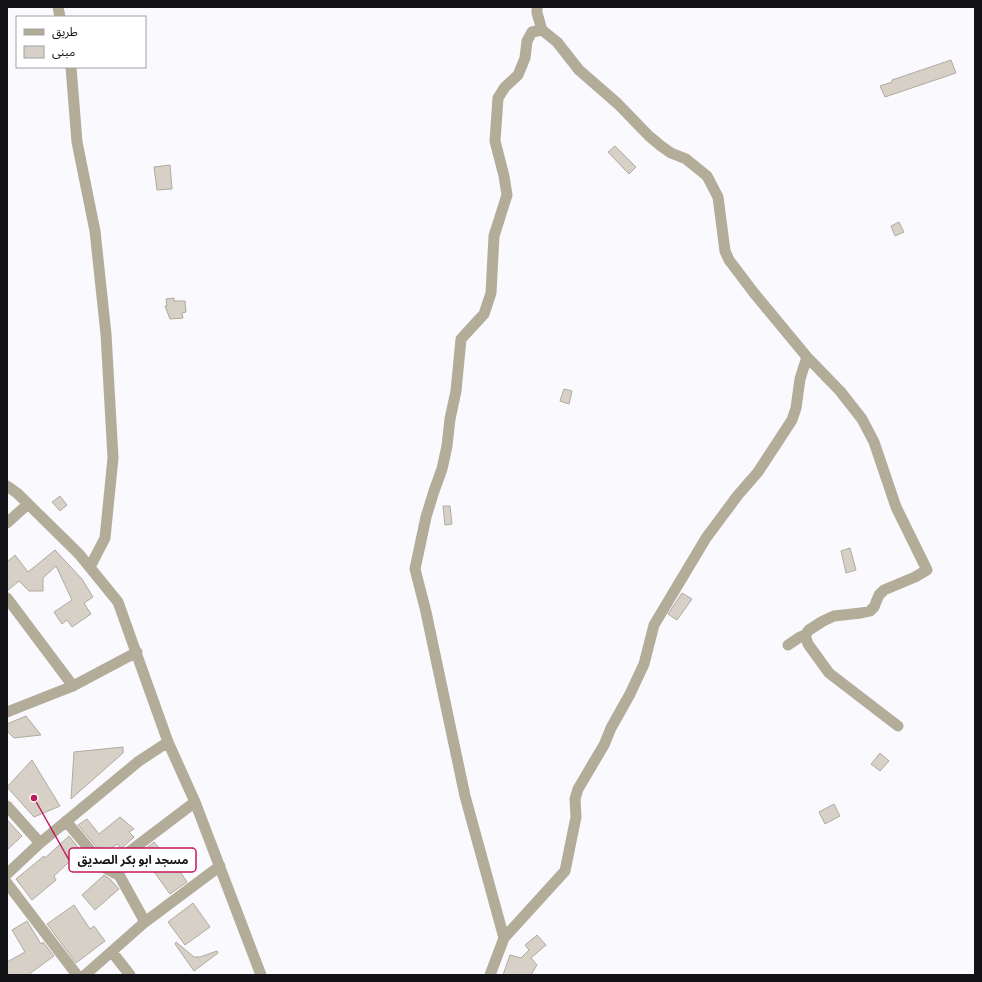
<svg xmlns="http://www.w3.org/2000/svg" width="982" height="982" font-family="'Archivo Narrow','Noto Sans Arabic',sans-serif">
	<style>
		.building { fill: #d7d0c6; stroke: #b1aaa0 }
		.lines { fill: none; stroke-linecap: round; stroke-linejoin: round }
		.minor { stroke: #b2ac98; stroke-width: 11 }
		.leader { fill: none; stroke: #c2185b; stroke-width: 1.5 }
		.callout-dot { fill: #c2185b; stroke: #fff; stroke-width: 1.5 }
		.callout { fill: #fff; stroke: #c2185b; stroke-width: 1.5 }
		.callout-label { font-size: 12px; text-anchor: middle; font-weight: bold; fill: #131317 }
	</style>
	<rect width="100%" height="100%" fill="#f9f9fe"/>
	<path class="building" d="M 951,60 L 956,73 L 885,97 L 880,86 L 892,82 L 892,80 Z
		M 615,146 L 636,167 L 629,174 L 608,152 Z
		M 170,165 L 172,189 L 157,190 L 154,167 Z
		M 899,222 L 904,232 L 895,236 L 891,226 Z
		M 174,298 L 174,301 L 185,301 L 186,312 L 182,313 L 183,318 L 170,319 L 165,306 L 167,306 L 166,299 Z
		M 564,389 L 572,391 L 569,404 L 560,401 Z
		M 60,496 L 67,505 L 60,511 L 52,502 Z
		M 443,506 L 450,506 L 452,524 L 445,525 Z
		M 850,548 L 856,570 L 846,573 L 841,551 Z
		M 55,550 L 82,579 L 93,597 L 84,603 L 91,614 L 72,627 L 67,620 L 62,624 L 54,612 L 72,600 L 56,566 L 43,578 L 43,591 L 29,591 L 19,581 L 7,591 L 7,562 L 15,555 L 28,572 Z
		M 682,593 L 692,599 L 677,620 L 668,614 Z
		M 26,716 L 41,735 L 14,738 L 7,731 L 7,724 Z
		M 123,747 L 123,753 L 71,799 L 74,752 Z
		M 880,753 L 889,761 L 880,771 L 871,764 Z
		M 32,760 L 60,806 L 34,817 L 7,787 Z
		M 834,804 L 840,816 L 825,824 L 819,812 Z
		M 120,817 L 134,829 L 129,832 L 134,837 L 121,849 L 117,844 L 103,855 L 78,825 L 87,819 L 99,834 Z
		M 7,820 L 22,836 L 7,850 Z
		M 69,836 L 81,851 L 54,876 L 56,880 L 32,900 L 16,879 L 44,856 L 45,858 Z
		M 154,842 L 173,865 L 175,864 L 187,882 L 170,894 L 152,869 L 139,854 Z
		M 104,875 L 110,879 L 119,889 L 95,910 L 82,895 Z
		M 193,903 L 210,927 L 185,945 L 168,922 Z
		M 74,905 L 90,929 L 94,926 L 105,941 L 76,963 L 47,924 Z
		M 27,921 L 41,944 L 43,942 L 54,956 L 28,975 L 7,975 L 7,962 L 25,952 L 12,930 Z
		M 537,935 L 546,945 L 531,958 L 537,965 L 531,975 L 503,975 L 510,955 L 521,958 L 529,950 L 525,945 Z
		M 176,942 L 194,957 L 200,957 L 217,951 L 218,953 L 194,971 L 175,944 Z"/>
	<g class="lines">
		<path class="minor" d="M 58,7 L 60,17
			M 537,7 L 537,13 L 542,30
			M 71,67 L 77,142 L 95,231 L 106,334 L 113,458 L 105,538 L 90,567
			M 7,486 L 17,493 L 79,554 L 118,602 L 168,742 L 195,802 L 261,975
			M 7,523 L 28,504
			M 7,598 L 73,686
			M 805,635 L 808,644 L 829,673 L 898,726
			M 7,712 L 73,686 L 137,652
			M 7,806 L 40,843
			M 66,821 L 105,868 L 120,876
			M 7,874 L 40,843 L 139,761 L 168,742
			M 7,883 L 77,975
			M 145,922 L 118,873 L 117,864 L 129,852 L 195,802
			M 504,938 L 465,796 L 426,612 L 415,569 L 426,517 L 434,491 L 442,469 L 447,446 L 450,419 L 456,391 L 461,339 L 484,314 L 491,293 L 494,236 L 507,195 L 504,176 L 495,141 L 498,98 L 505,87 L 518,75 L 525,58 L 527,41 L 532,32 L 542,30 L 557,42 L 579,70 L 618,104 L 649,136 L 661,146 L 671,153 L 686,159 L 707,176 L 718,197 L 725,251 L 729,260 L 754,293 L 807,357 L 840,391 L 862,419 L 874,442 L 896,507 L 927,570 L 915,577 L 884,590 L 879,595 L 874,607 L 870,611 L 861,613 L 834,616 L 823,621 L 809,630 L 805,635 L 800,637 L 788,645
			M 112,952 L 130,975
			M 85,975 L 145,922 L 220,866
			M 490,975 L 504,938 L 565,871 L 576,817 L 575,799 L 578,789 L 604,745 L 611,728 L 630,694 L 644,664 L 654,625 L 706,538 L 738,495 L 758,472 L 792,420 L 796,408 L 800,379 L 807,357"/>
	</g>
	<path class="leader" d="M34 798L69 860"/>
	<circle class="callout-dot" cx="34" cy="798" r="4"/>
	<rect class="callout" x="69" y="848" width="127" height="24" rx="4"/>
	<g class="callout-label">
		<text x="133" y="864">مسجد ابو بكر الصديق</text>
	</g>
	<rect width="982" height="982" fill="none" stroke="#131317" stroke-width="16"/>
	<rect x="16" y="16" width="130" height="52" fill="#ffffff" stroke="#a1a1a2"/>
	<rect x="24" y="29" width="20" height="6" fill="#b2ac98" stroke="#a1a1a2"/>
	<text x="52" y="36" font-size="12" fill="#131317">طريق</text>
	<rect x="24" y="46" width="20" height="12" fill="#d7d0c6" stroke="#a1a1a2"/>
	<text x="52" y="56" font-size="12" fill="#131317">مبنى</text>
</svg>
